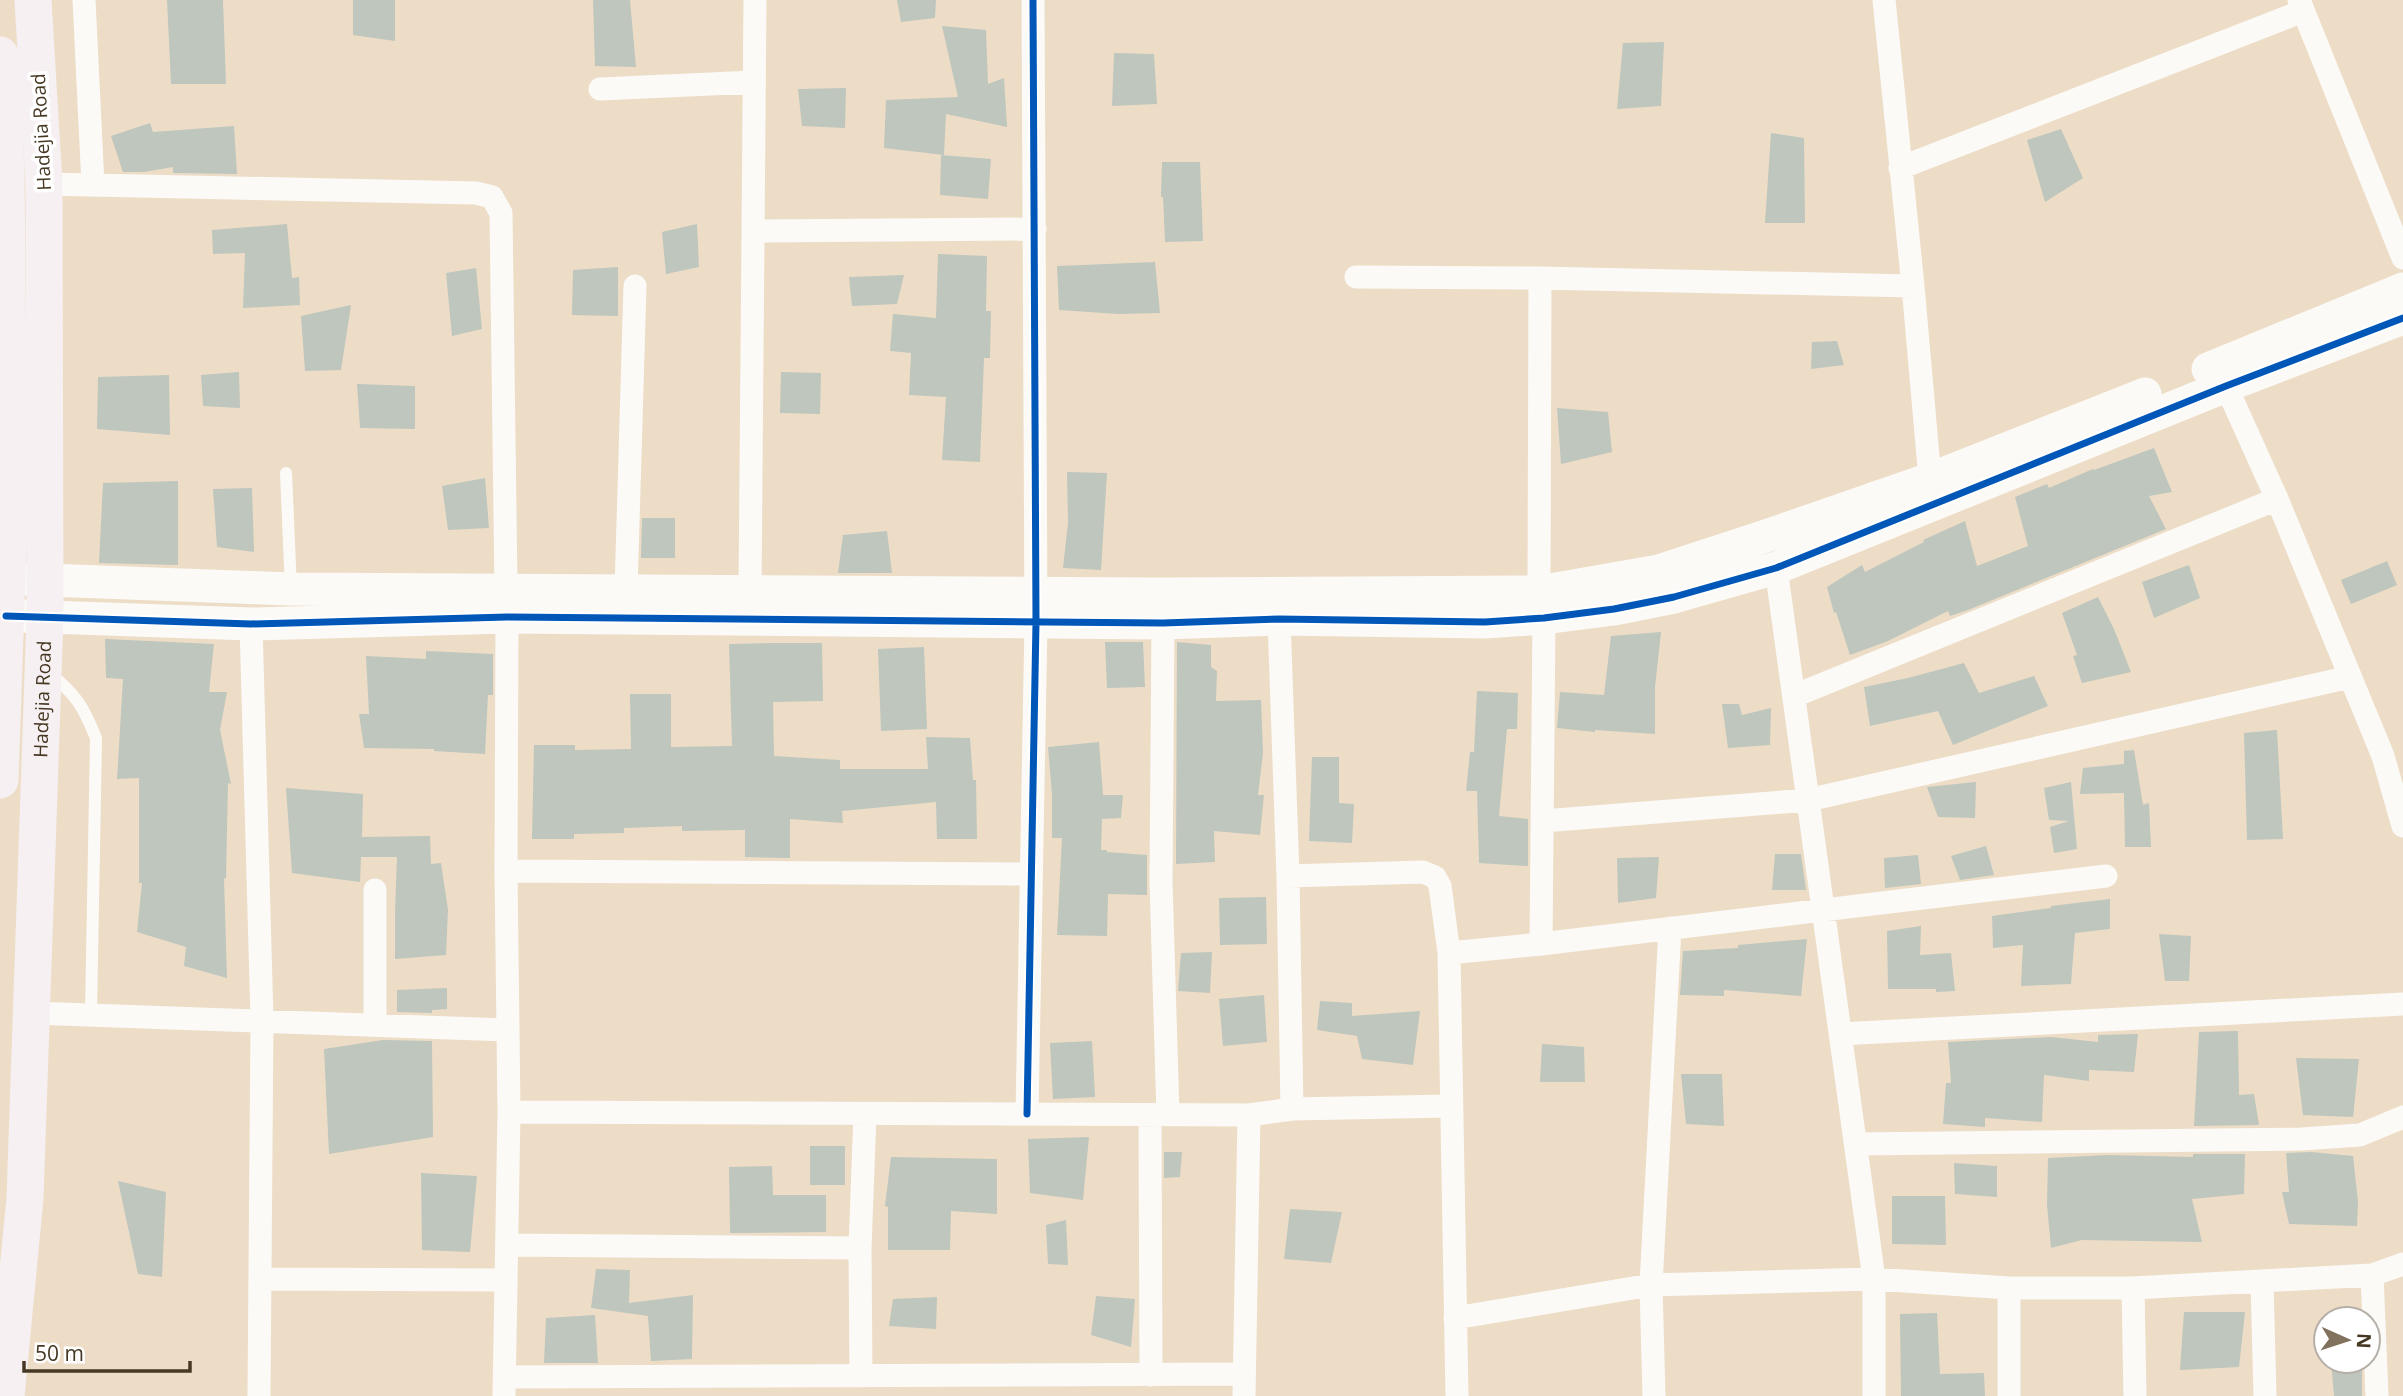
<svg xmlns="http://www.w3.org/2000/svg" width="2403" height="1396" font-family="'Open Sans',sans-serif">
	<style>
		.building { fill: #bec6bd }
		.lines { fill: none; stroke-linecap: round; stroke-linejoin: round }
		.lane { stroke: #fcfaf7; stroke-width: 12 }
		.street { stroke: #fcfaf7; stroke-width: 23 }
		.secondary { stroke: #fcfaf7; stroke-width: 33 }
		.primary { stroke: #f6f0f2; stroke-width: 37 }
		.cycleway-casing { stroke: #fff; stroke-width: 11 }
		.cycleway { stroke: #0057b8; stroke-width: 7 }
		.labels { text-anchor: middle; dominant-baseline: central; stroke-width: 7; stroke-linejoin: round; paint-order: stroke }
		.street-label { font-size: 19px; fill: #473824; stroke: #fff }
	</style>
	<rect width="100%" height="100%" fill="#edddc7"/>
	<path class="building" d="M 167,0 L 223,0 L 226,84 L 171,84 Z
		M 353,0 L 395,0 L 395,41 L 353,35 Z
		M 593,0 L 630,0 L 636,67 L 595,66 Z
		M 897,0 L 936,0 L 935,18 L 901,22 Z
		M 942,26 L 986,30 L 988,84 L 1004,78 L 1007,127 L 946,114 L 944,155 L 884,148 L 886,100 L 958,97 Z
		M 1664,42 L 1661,106 L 1617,109 L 1623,43 Z
		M 1114,53 L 1154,54 L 1157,104 L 1112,106 Z
		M 846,88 L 845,128 L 802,126 L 798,89 Z
		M 150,123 L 153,132 L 234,126 L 237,174 L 173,173 L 173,167 L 144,172 L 123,172 L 111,136 Z
		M 2061,129 L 2083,178 L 2045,202 L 2027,140 Z
		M 1771,133 L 1804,138 L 1805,223 L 1765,223 Z
		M 941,155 L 991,159 L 988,199 L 940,195 Z
		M 1162,162 L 1200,162 L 1203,241 L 1165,242 L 1163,197 L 1161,197 Z
		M 287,224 L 292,278 L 299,277 L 300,305 L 243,308 L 245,253 L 213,254 L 212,230 Z
		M 697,224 L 699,267 L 666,274 L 662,232 Z
		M 938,254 L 987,256 L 986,311 L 991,311 L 990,358 L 984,358 L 980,462 L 942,460 L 946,397 L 909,395 L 911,353 L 890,351 L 893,314 L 936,318 Z
		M 1155,262 L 1160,313 L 1118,314 L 1059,310 L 1057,266 Z
		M 618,267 L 618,316 L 572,315 L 573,270 Z
		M 476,268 L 482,329 L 452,336 L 446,273 Z
		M 904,275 L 897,304 L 852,306 L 849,277 Z
		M 351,305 L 341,370 L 305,371 L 301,316 Z
		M 1837,341 L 1844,365 L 1811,369 L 1812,342 Z
		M 239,372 L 240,408 L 203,406 L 201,375 Z
		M 781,372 L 821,373 L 820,414 L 780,413 Z
		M 169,375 L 170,435 L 97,429 L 98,377 Z
		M 357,384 L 415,386 L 415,429 L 360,428 Z
		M 1557,408 L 1608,412 L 1612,452 L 1561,464 Z
		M 2154,448 L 2172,492 L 2149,496 L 2166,529 L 1968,610 L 1950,616 L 1948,611 L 1888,641 L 1850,655 L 1836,612 L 1834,613 L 1827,587 L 1862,565 L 1865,572 L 1924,542 L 1923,540 L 1965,521 L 1977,566 L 2028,546 L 2015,497 L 2047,484 L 2049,488 L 2093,469 L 2094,470 Z
		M 1067,472 L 1107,473 L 1101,570 L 1063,568 L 1068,523 Z
		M 485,478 L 489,528 L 448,530 L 442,486 Z
		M 178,481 L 178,565 L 99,563 L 103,483 Z
		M 252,488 L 254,552 L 217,547 L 213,489 Z
		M 642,518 L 675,518 L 675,558 L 641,558 Z
		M 887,531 L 892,573 L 838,573 L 843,535 Z
		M 2387,561 L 2397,585 L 2351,604 L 2341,580 Z
		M 2189,565 L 2200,598 L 2154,618 L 2142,582 Z
		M 2098,597 L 2114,629 L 2131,672 L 2082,683 L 2073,656 L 2077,655 L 2062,613 Z
		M 1661,632 L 1655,687 L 1655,734 L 1595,730 L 1595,732 L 1557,728 L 1560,692 L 1604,695 L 1611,636 Z
		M 105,639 L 214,644 L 209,692 L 227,692 L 220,730 L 231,784 L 228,783 L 226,878 L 224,879 L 227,978 L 184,966 L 186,947 L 137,932 L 142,883 L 139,883 L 139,778 L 117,779 L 123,679 L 106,678 Z
		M 1105,642 L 1143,642 L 1145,687 L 1107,688 Z
		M 1177,642 L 1211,645 L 1211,667 L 1217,671 L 1216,701 L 1261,700 L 1263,753 L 1258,795 L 1264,795 L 1260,835 L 1214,831 L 1215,862 L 1176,864 Z
		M 771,643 L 822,643 L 823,701 L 773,702 L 774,756 L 840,760 L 840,769 L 928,769 L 926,737 L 970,738 L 973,780 L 976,780 L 977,839 L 937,839 L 936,802 L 842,811 L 843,823 L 790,819 L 790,858 L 745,857 L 745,830 L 682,831 L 682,826 L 624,828 L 624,833 L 574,834 L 574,839 L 532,839 L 534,745 L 575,745 L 575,750 L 631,749 L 630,694 L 671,694 L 671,747 L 732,746 L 729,644 Z
		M 924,647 L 927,729 L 881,731 L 878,649 Z
		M 426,651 L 493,654 L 493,695 L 488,695 L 485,754 L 434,751 L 434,749 L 364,748 L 359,714 L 369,714 L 366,656 L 426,659 Z
		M 1964,663 L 1979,693 L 2034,676 L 2048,706 L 1953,745 L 1938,711 L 1870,726 L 1864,687 L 1908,678 Z
		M 1477,691 L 1518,693 L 1517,729 L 1507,729 L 1499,816 L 1528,819 L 1528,866 L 1479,863 L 1477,791 L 1466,791 L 1470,752 L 1474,752 Z
		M 1722,704 L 1739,704 L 1742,715 L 1771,708 L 1770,745 L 1728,748 Z
		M 2277,730 L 2283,839 L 2247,840 L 2244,733 Z
		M 1099,742 L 1103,795 L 1123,795 L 1121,818 L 1102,819 L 1101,850 L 1107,850 L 1107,852 L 1147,855 L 1147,895 L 1108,894 L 1107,936 L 1057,935 L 1062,838 L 1052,838 L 1052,794 L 1048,747 Z
		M 2134,750 L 2143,805 L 2149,803 L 2151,847 L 2125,847 L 2124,793 L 2080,794 L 2083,768 L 2124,764 L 2124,751 Z
		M 1312,757 L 1339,757 L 1339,803 L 1354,804 L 1352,843 L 1309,841 Z
		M 1976,782 L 1975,818 L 1938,817 L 1927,787 Z
		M 2071,782 L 2077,849 L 2054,853 L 2050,827 L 2069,821 L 2049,820 L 2044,788 Z
		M 286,788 L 363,794 L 362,837 L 430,836 L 431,864 L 441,863 L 448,910 L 446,955 L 395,959 L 395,912 L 397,857 L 361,857 L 360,882 L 292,873 Z
		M 1986,846 L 1994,875 L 1960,880 L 1951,856 Z
		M 1775,854 L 1801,854 L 1806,890 L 1772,890 Z
		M 1918,855 L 1921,884 L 1885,888 L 1884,858 Z
		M 1659,857 L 1656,898 L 1618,903 L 1617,858 Z
		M 1266,897 L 1267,944 L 1220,945 L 1219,898 Z
		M 2110,899 L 2110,929 L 2075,933 L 2071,984 L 2021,986 L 2023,945 L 1993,948 L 1992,916 L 2051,908 L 2051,906 Z
		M 1921,926 L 1920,955 L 1951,953 L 1955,991 L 1936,992 L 1936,989 L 1888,989 L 1887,931 Z
		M 2159,934 L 2191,936 L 2189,981 L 2165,981 Z
		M 1807,939 L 1801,996 L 1724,990 L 1724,996 L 1680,995 L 1683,951 L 1738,948 L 1738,945 Z
		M 1212,952 L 1210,993 L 1178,991 L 1181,953 Z
		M 447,988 L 447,1009 L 432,1010 L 432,1013 L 397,1012 L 397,990 Z
		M 1264,995 L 1267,1042 L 1223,1046 L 1219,999 Z
		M 1320,1001 L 1352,1003 L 1352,1016 L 1420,1011 L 1413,1065 L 1362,1059 L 1357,1036 L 1317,1030 Z
		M 2238,1031 L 2239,1095 L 2254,1094 L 2259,1125 L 2194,1126 L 2199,1032 Z
		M 2138,1034 L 2134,1072 L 2089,1070 L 2089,1081 L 2044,1075 L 2042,1122 L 1985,1118 L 1985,1127 L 1943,1124 L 1946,1083 L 1951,1083 L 1948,1042 L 2051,1037 L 2098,1042 L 2098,1035 Z
		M 383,1040 L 432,1041 L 433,1137 L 329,1154 L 324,1049 Z
		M 1092,1041 L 1095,1097 L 1053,1099 L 1050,1043 Z
		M 1542,1044 L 1584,1047 L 1585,1082 L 1540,1082 Z
		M 2296,1058 L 2359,1059 L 2353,1117 L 2303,1115 Z
		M 1681,1074 L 1722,1074 L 1724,1126 L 1686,1124 Z
		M 1089,1137 L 1083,1200 L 1030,1193 L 1028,1139 Z
		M 810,1146 L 845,1146 L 845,1185 L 810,1185 Z
		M 1164,1152 L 1182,1152 L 1180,1177 L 1164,1178 Z
		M 2311,1152 L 2353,1156 L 2358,1202 L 2357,1226 L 2289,1224 L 2282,1192 L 2289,1192 L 2286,1153 Z
		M 2193,1154 L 2245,1154 L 2244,1194 L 2192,1199 L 2202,1242 L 2082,1240 L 2051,1248 L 2047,1205 L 2048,1158 L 2108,1155 L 2193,1157 Z
		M 891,1157 L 997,1159 L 997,1214 L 951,1211 L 950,1250 L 888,1250 L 888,1207 L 885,1206 Z
		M 1954,1163 L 1997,1166 L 1997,1197 L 1955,1194 Z
		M 772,1166 L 773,1195 L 826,1195 L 826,1232 L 730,1233 L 729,1167 Z
		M 421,1173 L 477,1176 L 470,1252 L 422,1250 Z
		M 118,1181 L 166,1192 L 162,1277 L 138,1274 Z
		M 1892,1196 L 1945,1196 L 1946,1245 L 1892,1244 Z
		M 1290,1209 L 1342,1212 L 1331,1263 L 1284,1259 Z
		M 1066,1220 L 1068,1265 L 1048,1264 L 1046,1225 Z
		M 596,1269 L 630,1270 L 629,1303 L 693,1295 L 692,1359 L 651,1361 L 648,1316 L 591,1308 Z
		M 1096,1296 L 1135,1299 L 1131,1347 L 1091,1335 Z
		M 937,1297 L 936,1329 L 889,1326 L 893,1299 Z
		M 2184,1312 L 2245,1312 L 2239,1367 L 2180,1370 Z
		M 1937,1313 L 1940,1374 L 1984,1373 L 1985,1396 L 1901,1396 L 1900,1314 Z
		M 595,1315 L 598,1363 L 544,1363 L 546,1318 Z
		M 2331,1361 L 2362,1361 L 2362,1396 L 2334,1396 Z"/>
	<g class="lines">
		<path class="lane" d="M 286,473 L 291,589
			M 50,674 C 76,694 84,708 96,738 L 91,1014"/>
		<path class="street" d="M 84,0 L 93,185
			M 1884,0 L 1913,286 L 1930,479
			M 2299,0 L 2403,258
			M 600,89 L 754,82
			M 1900,168 L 2303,11
			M 44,184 L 476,193 L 492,197 L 501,213 L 506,589
			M 753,231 L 1035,229
			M 1356,277 L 1540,278 L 1913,286
			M 2226,386 L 2277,499 L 2383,756 L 2403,826
			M 1776,568 L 1874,1279 L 1874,1396
			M 626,590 L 635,286
			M 750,591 L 755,0
			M 1539,592 L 1540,278
			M 1279,619 L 1288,876 L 1292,1109
			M 1163,623 L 1161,882 L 1168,1115
			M 251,624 L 262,1020 L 259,1396
			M 1794,696 L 2277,499
			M 1543,821 L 1808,800 L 2350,677
			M 506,871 L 1031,874
			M 1288,876 L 1423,872 L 1435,877 L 1440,886 L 1449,953
			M 1541,944 L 2106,876
			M 32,1013 L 507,1030
			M 375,1024 L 375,890
			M 1840,1034 L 2403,1004
			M 509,1112 L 1249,1115 L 1292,1109 L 1450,1106
			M 1027,1114 L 1036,622 L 1033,0
			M 1150,1115 L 1151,1375
			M 1856,1144 L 2302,1139 L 2360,1135 L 2403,1117
			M 507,1245 L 860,1248
			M 2372,1275 L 2377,1396
			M 261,1279 L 506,1280
			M 2262,1282 L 2265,1396
			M 2009,1288 L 2009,1396
			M 2133,1288 L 2135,1396
			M 1455,1318 L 1651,1285 L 1874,1279 L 2009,1288 L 2133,1288 L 2372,1275 L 2403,1264
			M 861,1376 L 860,1248 L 865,1114
			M 505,1377 L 1244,1374
			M 504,1396 L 509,1112 L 506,871 L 507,617
			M 1244,1396 L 1249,1115
			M 1457,1396 L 1449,953 L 1541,944 L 1544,618
			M 1654,1396 L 1651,1285 L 1670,928"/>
		<path class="secondary" d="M 2208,369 L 2403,289
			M 20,579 L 291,589 L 1159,594 L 1539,592 L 1659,571 L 1763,537 L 1930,479 L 2145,394
			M 19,616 L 251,624 L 507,617 L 1163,623 L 1279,619 L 1485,622 L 1544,618 L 1614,609 L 1674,597 L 1776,568 L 2226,386 L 2403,318"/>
		<g class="primary">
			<path d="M 0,55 L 6,169 L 9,518 L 0,780"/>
			<path id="s1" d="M 6,1396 L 25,1198 L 45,617 L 44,184 L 33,0"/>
		</g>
		<g class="cycleway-casing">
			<path id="cycleway" d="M 6,616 L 251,624 L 507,617 L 1163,623 L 1279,619 L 1485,622 L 1544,618 L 1614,609 L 1674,597 L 1776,568 L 2226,386 L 2403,318
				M 1027,1114 L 1036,622 L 1033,0"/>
		</g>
		<use href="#cycleway" class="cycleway"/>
	</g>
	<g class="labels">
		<g class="street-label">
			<text transform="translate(41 132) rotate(-93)">Hadejia Road</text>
			<text stroke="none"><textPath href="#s1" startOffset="698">Hadejia Road</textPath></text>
		</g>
	</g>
	<g transform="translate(2347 1340) rotate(93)"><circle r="33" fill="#ffffff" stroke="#b5afa7" stroke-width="2"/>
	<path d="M0-5L12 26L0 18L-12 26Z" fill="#81725d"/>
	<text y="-10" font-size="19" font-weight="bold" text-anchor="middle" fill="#473824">N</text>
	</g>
	<path d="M24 1361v10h166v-10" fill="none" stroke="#473824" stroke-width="3.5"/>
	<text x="35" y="1361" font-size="21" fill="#473824" stroke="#ffffff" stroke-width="5" paint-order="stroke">50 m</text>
</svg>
